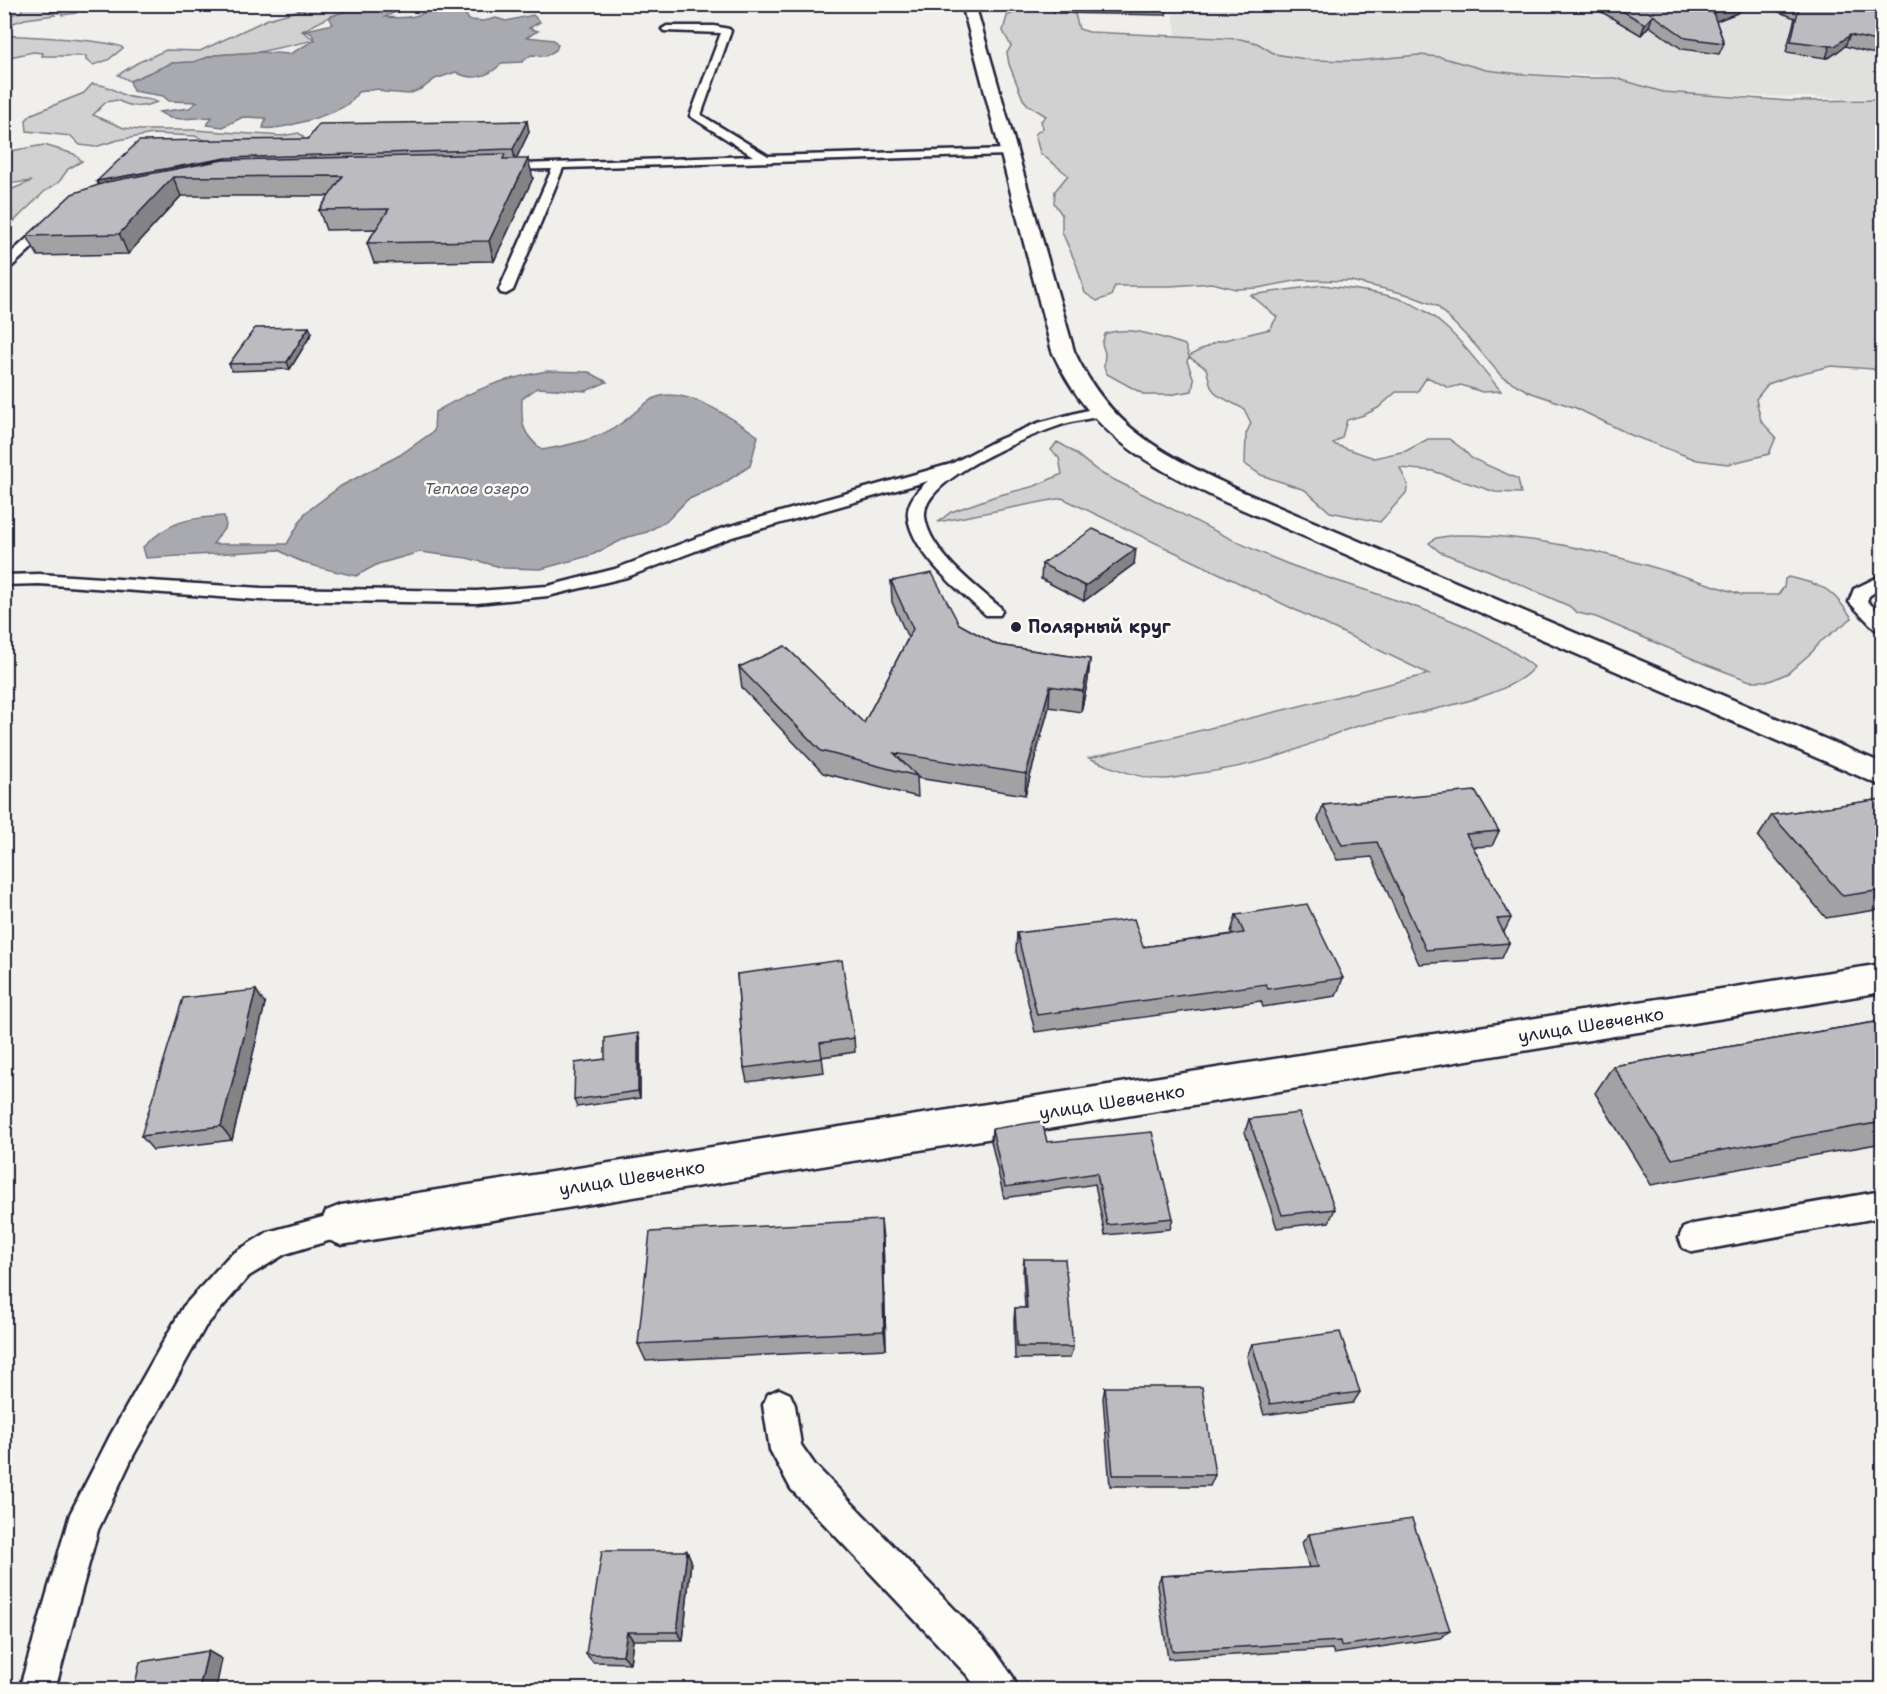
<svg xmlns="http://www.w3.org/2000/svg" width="1887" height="1694" font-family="'Shantell Sans',sans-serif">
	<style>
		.built { fill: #e0e0df }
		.green { fill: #d2d1d1; stroke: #7a7a86; stroke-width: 1.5 }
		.water { fill: #a9a9b0; stroke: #737381; stroke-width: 1.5 }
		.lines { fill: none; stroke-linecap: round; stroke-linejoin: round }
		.service-casing { stroke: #22223b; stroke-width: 5 }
		.minor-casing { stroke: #22223b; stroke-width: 5 }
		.secondary-casing { stroke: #22223b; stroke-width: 5 }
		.service { fill: #fdfcf7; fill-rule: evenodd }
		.minor { fill: #fdfcf7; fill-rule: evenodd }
		.secondary { fill: #fdfcf7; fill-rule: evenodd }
		.wall { fill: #a2a2a5; stroke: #22223b; stroke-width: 1.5 }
		.shaded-wall { fill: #848486; stroke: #22223b; stroke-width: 1.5 }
		.building { fill: #bcbcc0; stroke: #22223b; stroke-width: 1.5 }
		.poi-dot { fill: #22223b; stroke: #fdfcf7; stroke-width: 2 }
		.labels { text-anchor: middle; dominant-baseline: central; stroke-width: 5; stroke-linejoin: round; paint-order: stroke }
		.far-water-label { font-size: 16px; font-style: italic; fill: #58586a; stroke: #fdfcf7 }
		.poi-label { font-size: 18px; font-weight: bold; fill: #22223b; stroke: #fdfcf7; text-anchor: start }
		.street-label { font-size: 18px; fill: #22223b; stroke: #fdfcf7 }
	</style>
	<rect width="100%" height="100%" fill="#f0efec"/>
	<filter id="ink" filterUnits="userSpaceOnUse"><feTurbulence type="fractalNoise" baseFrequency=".0167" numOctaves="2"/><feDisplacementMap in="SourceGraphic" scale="12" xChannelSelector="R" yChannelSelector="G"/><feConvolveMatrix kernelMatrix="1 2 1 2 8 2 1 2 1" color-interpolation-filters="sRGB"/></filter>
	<g filter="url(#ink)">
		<path class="built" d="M 1255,4 L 1882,5 L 1882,99 L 1637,93 L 1602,75 L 1477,73 L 1268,75 L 1178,43 L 1173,14 L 1191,6 Z"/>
		<path class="green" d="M 87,4 L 89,6 L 76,9 L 76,13 L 62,15 L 61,13 L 51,12 L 55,15 L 25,19 L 5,26 L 5,16 L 22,12 L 21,5 Z
			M 319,5 L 364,5 L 329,17 L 302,31 L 315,40 L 259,52 L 215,55 L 193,62 L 172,63 L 130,81 L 118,75 L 137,63 L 166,50 L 200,51 L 268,19 Z
			M 1051,5 L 1065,5 L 1053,8 L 1054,10 L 1075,14 L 1079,29 L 1089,32 L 1240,39 L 1257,43 L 1275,54 L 1311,60 L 1356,61 L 1419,55 L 1440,57 L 1486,70 L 1520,74 L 1585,78 L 1615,78 L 1663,92 L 1790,101 L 1882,100 L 1882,378 L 1873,369 L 1831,366 L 1790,376 L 1768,384 L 1756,399 L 1761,421 L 1776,437 L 1769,454 L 1728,464 L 1697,460 L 1631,435 L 1576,408 L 1529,392 L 1501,376 L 1476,346 L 1437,306 L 1406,294 L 1351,281 L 1300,280 L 1258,288 L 1236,289 L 1212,283 L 1171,286 L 1115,286 L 1111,296 L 1097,301 L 1085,293 L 1077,266 L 1062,232 L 1062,215 L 1054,203 L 1055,191 L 1068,175 L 1040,153 L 1035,134 L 1043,128 L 1041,121 L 1046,116 L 1028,105 L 1023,99 L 1009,64 L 1007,53 L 1011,46 L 1003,31 L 1007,16 L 1026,7 L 1041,8 Z
			M 5,35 C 25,37 111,39 123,48 L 108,60 L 93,65 L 86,60 L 86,56 L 42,56 L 43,53 L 33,52 L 5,58 Z
			M 92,84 C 111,86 109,88 124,95 C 134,100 147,97 157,102 C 141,108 132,108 117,100 L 106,102 L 93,115 L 124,128 L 140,130 L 194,130 L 282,136 L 299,133 L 305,139 L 211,143 L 195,136 L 153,134 L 118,140 L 95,147 L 80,145 L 71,136 L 27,131 L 26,120 L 32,114 L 84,93 Z
			M 44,145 L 74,154 L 82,161 L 68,169 L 59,182 L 44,192 L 5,230 L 5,192 L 32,181 L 5,184 L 5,152 Z
			M 1323,285 C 1349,289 1376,291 1400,299 C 1445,314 1472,357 1501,391 L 1482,392 L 1461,385 L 1449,388 L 1427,377 L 1417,392 L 1396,392 L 1378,408 L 1364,415 L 1347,420 L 1342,437 L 1333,444 L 1374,458 L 1406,451 L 1428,439 L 1449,439 L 1464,450 L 1471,458 L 1518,479 L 1521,493 L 1495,492 L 1433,471 L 1400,468 L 1408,485 L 1406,493 L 1380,522 L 1330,512 L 1305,490 L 1261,475 L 1245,464 L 1246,434 L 1251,423 L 1244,409 L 1217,395 L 1211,387 L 1206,368 L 1189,357 L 1187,361 L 1194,380 L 1192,391 L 1168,395 L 1145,395 L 1107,374 L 1104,367 L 1105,353 L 1102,344 L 1105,334 C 1130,325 1160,337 1185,345 L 1189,356 L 1216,342 L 1270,329 L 1277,317 L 1251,295 Z
			M 1057,442 C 1075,450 1087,465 1104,475 C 1166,504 1224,539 1288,564 C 1365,593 1470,615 1534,667 C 1505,703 1400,714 1355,727 C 1330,734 1311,745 1287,753 C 1257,764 1226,770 1194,774 C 1184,776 1173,779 1163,779 C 1141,779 1108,767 1089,758 L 1429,674 L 1062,498 L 938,522 L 951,512 L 996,496 L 1035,486 L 1062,474 L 1059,458 L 1051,450 Z
			M 1455,535 C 1554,534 1650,565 1743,595 L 1778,595 L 1784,587 L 1785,579 L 1789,577 C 1825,586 1830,587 1852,618 L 1820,642 L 1812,652 L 1788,673 L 1770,681 L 1750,681 L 1705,664 L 1596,617 L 1578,613 L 1569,606 L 1490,571 L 1440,552 L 1429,543 L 1436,538 Z"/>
		<path class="water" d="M 447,4 L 449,5 L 450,10 L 466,15 L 469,20 L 484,21 L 496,18 L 506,21 L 533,15 L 540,22 L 529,28 L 538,31 L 527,37 L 554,40 L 558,45 L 556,50 L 546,56 L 531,55 L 522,62 L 502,63 C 490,76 472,82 456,72 L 435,79 L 423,88 L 409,94 L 384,92 L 378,89 L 358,92 C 356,95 353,100 349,103 C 336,114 278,131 263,128 L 266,118 L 243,117 L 223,127 L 207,125 L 212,117 L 182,119 L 170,118 L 159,112 L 189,108 L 197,102 L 169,101 L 163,96 L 133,91 L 130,81 L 172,63 L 193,62 L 215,55 L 259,52 L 290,54 L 315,40 L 311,33 L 302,31 L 333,24 L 329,17 L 363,5 L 417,5 C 407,12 395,10 385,17 C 413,20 422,14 447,4 Z
			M 547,371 L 589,372 L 607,382 L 586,391 L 537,388 L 522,399 C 521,425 522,433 542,450 C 569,445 597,440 620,424 C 632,417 644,401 657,397 C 687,387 734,419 758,436 L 750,466 L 721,485 L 687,500 L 668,520 L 647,532 L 628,537 L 592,555 L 541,569 L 504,568 L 467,558 L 420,552 L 378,564 L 356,576 C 329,570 302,565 279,550 L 146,558 L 143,547 C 171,520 186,519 224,516 L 226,526 L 213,544 L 287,544 L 305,513 L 341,486 L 400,455 L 434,431 L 435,412 C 474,389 502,379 547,371 Z"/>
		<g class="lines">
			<g class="service-casing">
				<path id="service" d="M 667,26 L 714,26 L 729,29 L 731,31 L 701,115 L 768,156 L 1009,149 L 1015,152 L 1009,155 L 563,168 L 513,290 L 506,294 L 501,293 L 499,290 L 552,169 L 501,170 L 495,167 L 497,165 L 753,156 L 690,116 L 721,33 L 664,31 L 662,29 Z
					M 53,218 L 57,219 L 59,222 L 57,225 L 9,269 L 4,270 L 4,259 L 49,219 Z
					M 1099,407 L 1107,412 L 1104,415 C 1091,419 1077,420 1064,424 C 1034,434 920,478 925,517 C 929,551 975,586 1000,607 L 1002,611 L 1000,615 L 986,615 C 961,592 912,553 908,517 C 906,503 918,489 928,481 L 732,537 L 627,577 L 548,596 L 477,603 L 261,600 L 39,584 L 4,585 L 4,575 L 39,574 L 261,588 L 477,591 L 548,586 L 615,569 L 720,529 L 951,464 L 993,442 L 1038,423 Z
					M 1882,575 L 1882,587 L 1869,596 L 1867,601 L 1882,615 L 1882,631 L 1875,629 L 1849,602 L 1854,589 Z
					M 1882,1191 L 1882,1217 L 1693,1252 L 1683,1248 L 1679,1238 L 1683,1228 L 1693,1224 Z
					M 341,1212 L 351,1216 L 355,1225 L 351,1234 L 285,1254 L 249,1276 L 205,1327 L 133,1456 L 98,1530 L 55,1690 L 19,1690 L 70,1514 L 111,1434 L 183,1307 L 229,1256 L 268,1232 Z
					M 779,1389 L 790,1394 L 795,1405 L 801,1445 L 815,1465 L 994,1650 L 1013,1677 L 1018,1690 L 978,1690 L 968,1676 L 791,1489 L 770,1450 L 763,1405 L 768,1394 Z"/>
			</g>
			<g class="minor-casing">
				<path id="minor" d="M 1882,964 L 1882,992 L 341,1245 L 326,1239 L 320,1225 L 326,1211 L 341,1205 Z"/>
			</g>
			<g class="secondary-casing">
				<path id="secondary" d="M 962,4 L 975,4 L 1074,351 C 1111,431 1167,456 1243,492 L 1882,763 L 1882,786 L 1225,502 C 1146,464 1090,435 1052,351 Z"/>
			</g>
			<use href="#service" class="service"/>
			<use href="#minor" class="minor"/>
			<use href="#secondary" class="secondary"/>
		</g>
		<path class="wall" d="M 1053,4 L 1166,4 L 1167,10 L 1166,15 L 1054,13 Z
			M 1588,4 L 1748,4 L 1737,13 L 1716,21 L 1724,43 L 1719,54 L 1682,49 L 1649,26 L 1641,35 Z
			M 1758,4 L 1882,4 L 1882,53 L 1870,53 L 1845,46 L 1830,57 L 1826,58 L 1786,52 L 1795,18 Z
			M 529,132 L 516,159 L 533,178 L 494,261 L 374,263 L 367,243 L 376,229 L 326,230 L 319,210 L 329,196 L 181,196 L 128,254 L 38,256 L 27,236 L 99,185 L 97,181 L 308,139 Z
			M 312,333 L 290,369 L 232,371 L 229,364 Z
			M 1042,564 L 1134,564 L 1084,601 L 1041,579 Z
			M 891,581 L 959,624 L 997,645 L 1090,659 L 1088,680 L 1081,712 L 1049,707 L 1025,795 L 917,778 L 918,797 L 823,773 L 742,688 L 739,667 L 864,723 L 908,638 L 892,602 Z
			M 1882,799 L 1882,909 L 1826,918 L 1758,837 L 1772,815 Z
			M 1323,805 L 1499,831 L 1492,846 L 1473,847 L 1511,918 L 1504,932 L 1509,943 L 1502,958 L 1419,964 L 1372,857 L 1337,860 L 1318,820 Z
			M 1236,915 L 1343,978 L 1336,996 L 1263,1007 L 1261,1001 L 1035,1032 L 1016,951 L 1017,933 L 1143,947 L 1232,934 L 1231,932 Z
			M 737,974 L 854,1038 L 855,1052 L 822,1057 L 824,1072 L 747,1082 L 744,1068 Z
			M 265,1004 L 232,1140 L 153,1150 L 141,1136 Z
			M 1882,1021 L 1882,1143 L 1651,1185 L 1595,1093 L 1613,1066 Z
			M 640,1040 L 640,1098 L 577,1107 L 574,1100 Z
			M 1249,1119 L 1335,1209 L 1329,1222 L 1277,1228 L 1245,1132 Z
			M 992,1129 L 1047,1142 L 1173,1218 L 1170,1229 L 1105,1235 L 1095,1184 L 1004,1198 L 991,1141 Z
			M 883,1239 L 886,1349 L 646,1361 L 638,1344 Z
			M 1024,1259 L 1073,1347 L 1070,1358 L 1015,1359 L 1014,1320 L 1015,1308 L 1025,1308 L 1023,1271 Z
			M 1252,1344 L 1360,1392 L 1353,1403 L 1264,1415 L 1247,1356 Z
			M 1105,1387 L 1215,1475 L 1210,1486 L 1110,1486 L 1103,1398 Z
			M 1309,1534 L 1450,1630 L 1440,1638 L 1334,1654 L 1332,1649 L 1168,1659 L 1157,1585 L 1161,1576 L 1309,1568 L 1302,1543 Z
			M 687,1551 L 691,1560 L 683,1640 L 633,1640 L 630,1663 L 593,1662 L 586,1654 Z"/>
		<path class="shaded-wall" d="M 1735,4 L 1748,4 L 1737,13 L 1709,24 L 1713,13 Z
			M 1653,15 L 1649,26 L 1641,35 L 1645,24 Z
			M 1850,35 L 1845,46 L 1830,57 L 1826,58 L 1830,46 Z
			M 527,121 L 529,132 L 515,161 L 513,149 Z
			M 226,158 L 230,169 L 173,177 L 181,196 L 128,254 L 97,181 Z
			M 528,159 L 533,178 L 494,261 L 489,241 Z
			M 309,327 L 312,333 L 290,369 L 287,362 Z
			M 1136,549 L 1134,564 L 1084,601 L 1085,586 Z
			M 1090,659 L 1088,680 L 1081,712 L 1083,691 Z
			M 1050,686 L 1049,707 L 1025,795 L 1026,774 Z
			M 256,990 L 265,1004 L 232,1140 L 221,1126 Z
			M 638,1033 L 640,1040 L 640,1098 L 638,1091 Z
			M 881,1220 L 883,1239 L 886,1349 L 884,1331 Z
			M 687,1551 L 691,1560 L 683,1640 L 677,1632 Z
			M 627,1632 L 633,1640 L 630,1663 L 623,1655 Z
			M 208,1651 L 222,1659 L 216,1689 L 199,1689 Z"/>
		<path class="building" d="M 1054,4 L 1166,4 L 1167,10 L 1055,8 Z
			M 1610,4 L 1735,4 L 1713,13 L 1724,43 L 1686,38 L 1653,15 L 1645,24 Z
			M 1791,4 L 1882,4 L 1882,42 L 1876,41 L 1850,35 L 1835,46 L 1830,46 L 1791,41 L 1799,7 Z
			M 527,121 L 513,149 L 226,158 L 97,181 L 139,141 L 308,139 L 319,124 Z
			M 505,154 L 503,159 L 528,159 L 489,241 L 367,243 L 389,209 L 319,210 L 343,176 L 173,177 L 119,234 L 27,236 L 72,194 L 107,182 L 223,160 Z
			M 309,327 L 287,362 L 229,364 L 255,328 Z
			M 1093,529 L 1136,549 L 1085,586 L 1042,564 Z
			M 932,573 L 959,624 L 997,645 L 1090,659 L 1083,691 L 1050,686 L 1026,774 L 894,753 L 917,776 L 821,751 L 739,667 L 785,646 L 864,723 L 913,629 L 891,581 Z
			M 1475,791 L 1499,831 L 1466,834 L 1511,918 L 1497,919 L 1509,943 L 1426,950 L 1377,842 L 1342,845 L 1323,805 Z
			M 1882,799 L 1882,890 L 1843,896 L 1772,815 Z
			M 1307,904 L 1343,978 L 1268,989 L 1266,984 L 1037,1015 L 1017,933 L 1134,919 L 1143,947 L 1244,933 L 1236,915 Z
			M 842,960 L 854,1038 L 820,1043 L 822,1058 L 744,1068 L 737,974 Z
			M 256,990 L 221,1126 L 141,1136 L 183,998 Z
			M 1882,1021 L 1882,1122 L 1672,1159 L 1613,1066 Z
			M 638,1033 L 638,1091 L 574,1100 L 575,1063 L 605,1059 L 605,1038 Z
			M 1299,1113 L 1335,1209 L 1282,1215 L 1249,1119 Z
			M 1042,1121 L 1047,1142 L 1152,1132 L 1173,1218 L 1107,1225 L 1097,1173 L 1005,1187 L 992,1129 Z
			M 881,1220 L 884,1331 L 638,1344 L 650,1232 Z
			M 1024,1259 L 1065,1259 L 1073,1347 L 1017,1347 L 1015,1308 L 1027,1308 Z
			M 1340,1332 L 1360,1392 L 1270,1404 L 1252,1344 Z
			M 1105,1387 L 1202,1387 L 1215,1475 L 1113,1475 Z
			M 1412,1519 L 1450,1630 L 1341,1646 L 1340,1641 L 1172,1651 L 1161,1576 L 1318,1567 L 1309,1534 Z
			M 602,1551 L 687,1551 L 677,1632 L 627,1632 L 623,1655 L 586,1654 Z
			M 208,1651 L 199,1689 L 134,1689 L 140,1662 Z"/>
	</g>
	<circle class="poi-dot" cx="1016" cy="627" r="6"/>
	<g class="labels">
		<g class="far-water-label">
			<text x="477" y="488">Теплое озеро</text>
		</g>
		<g class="poi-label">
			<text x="1028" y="627">Полярный круг</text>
		</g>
		<g class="street-label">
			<text transform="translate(1591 1025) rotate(-9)">улица Шевченко</text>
			<text transform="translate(1112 1102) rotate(-9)">улица Шевченко</text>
			<text transform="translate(632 1178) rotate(-9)">улица Шевченко</text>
		</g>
	</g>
	<rect width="1887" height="1694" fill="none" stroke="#fdfcf7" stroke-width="24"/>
	<rect x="12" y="12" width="1863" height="1670" fill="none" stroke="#22223b" stroke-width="2" filter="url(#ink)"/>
</svg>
